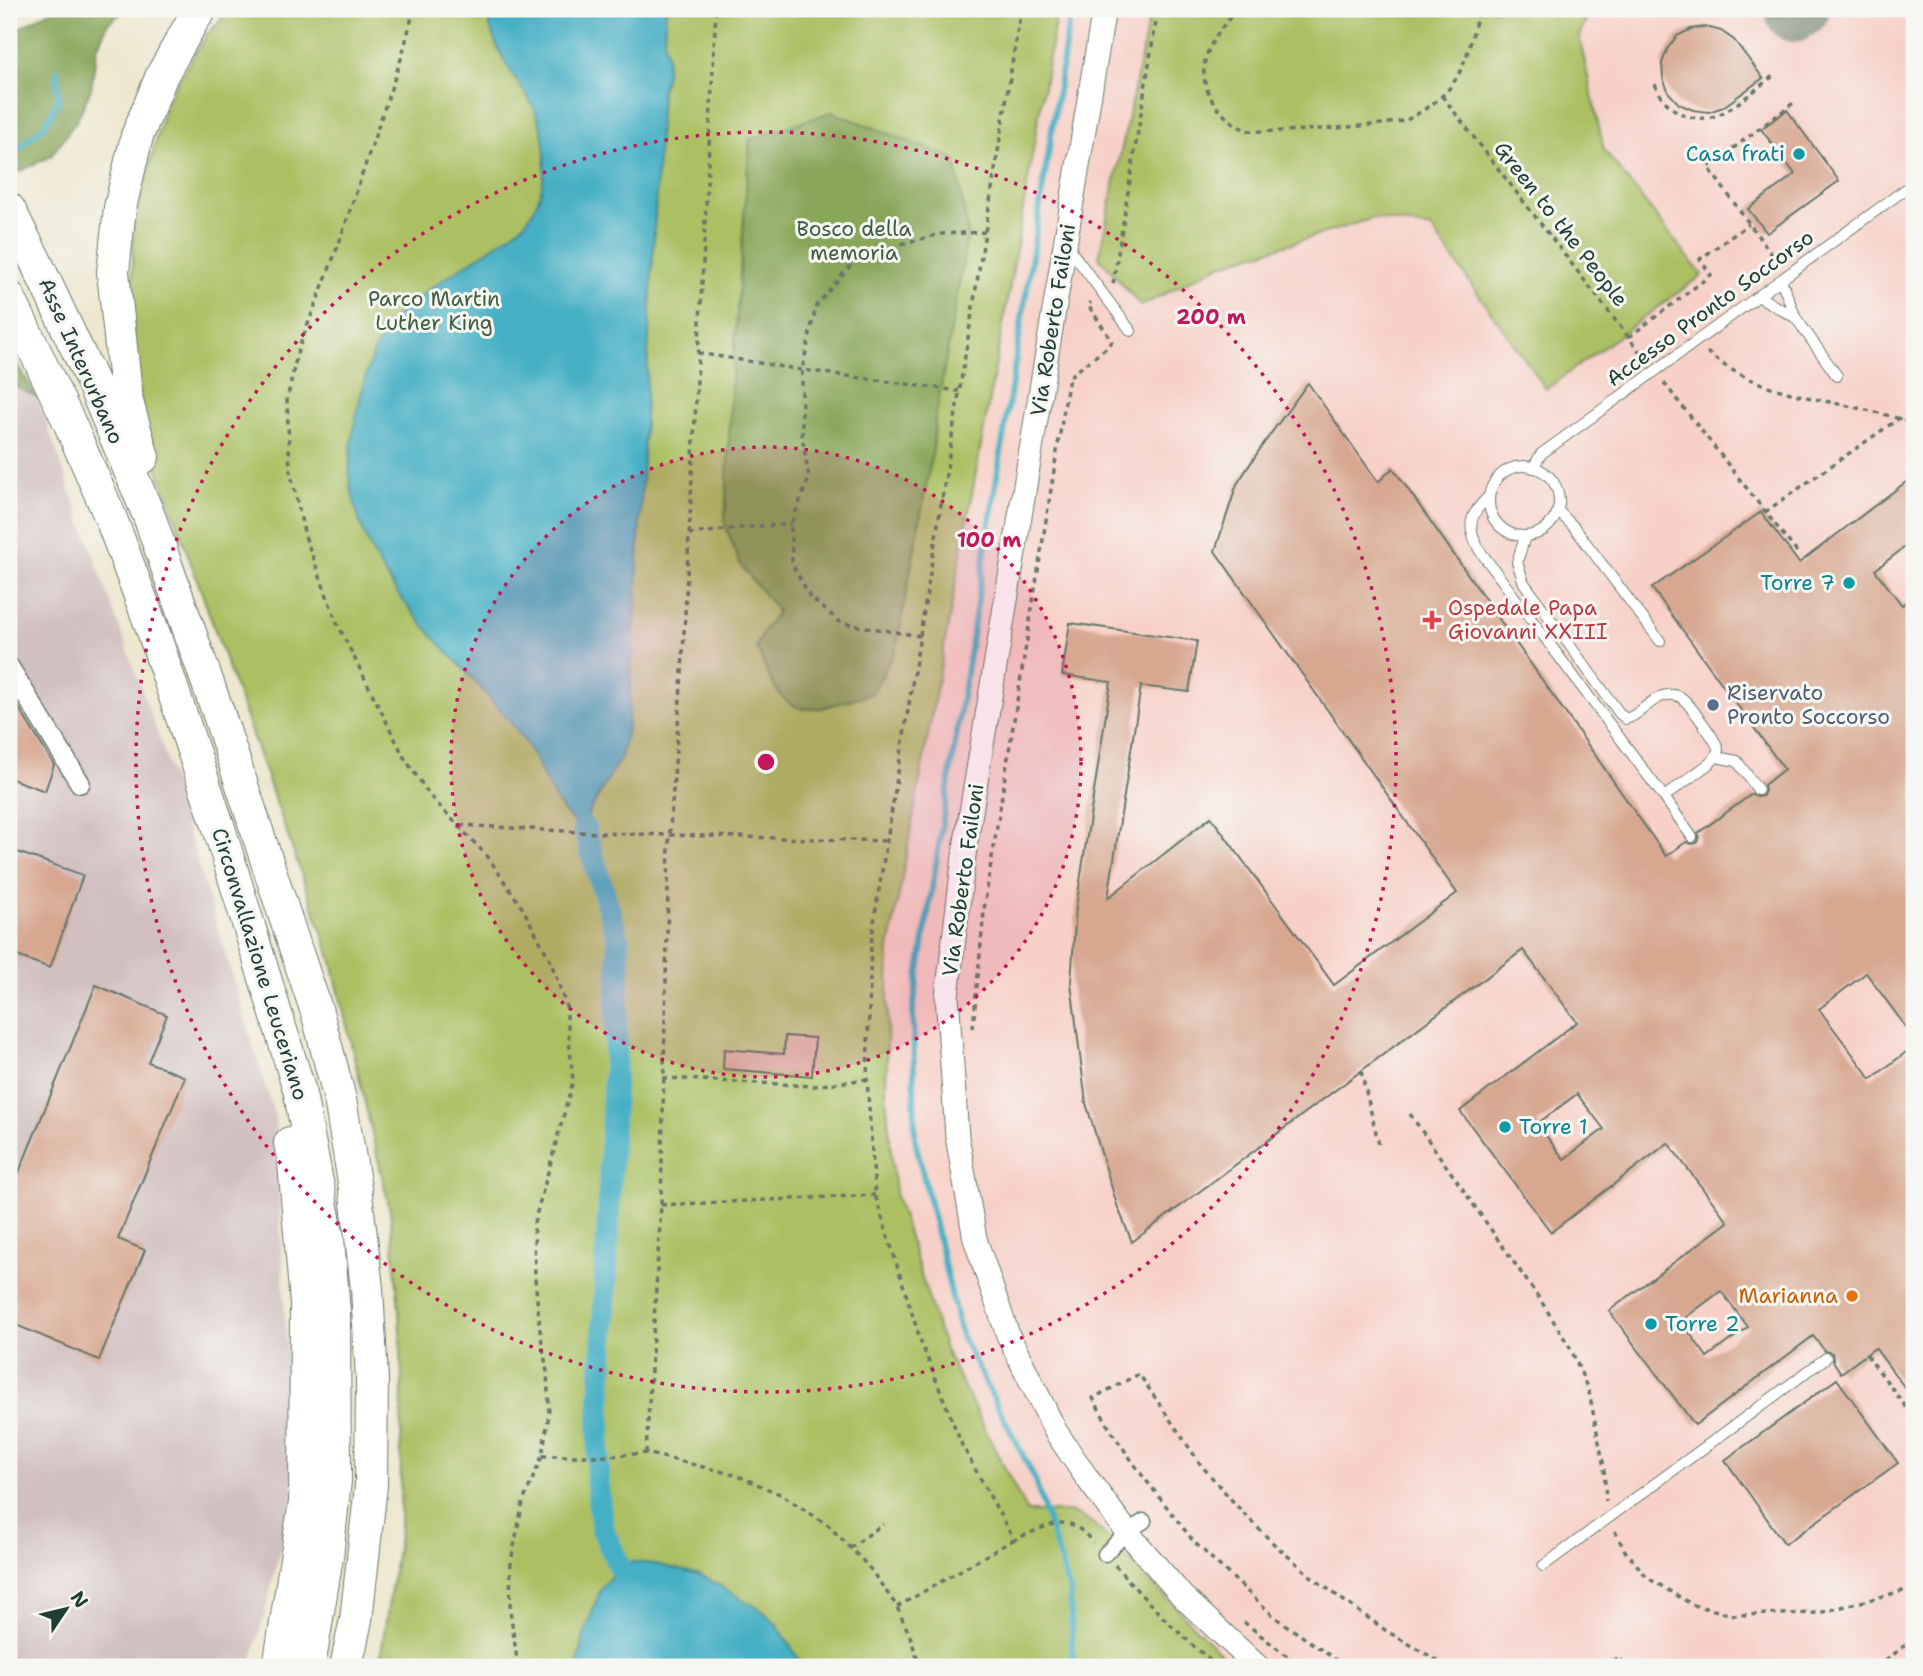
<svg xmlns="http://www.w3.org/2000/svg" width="1923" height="1676" font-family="'Shantell Sans',sans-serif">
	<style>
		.built { fill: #f7d1c8 }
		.industrial { fill: #d2bfc0 }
		.green { fill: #acc064; stroke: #667e4c; stroke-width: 2; fill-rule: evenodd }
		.forest { fill: #89a65a; stroke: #547247; stroke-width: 2 }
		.water { fill: #45afc4; stroke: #32767c; stroke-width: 2 }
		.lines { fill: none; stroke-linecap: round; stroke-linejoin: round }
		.stream { stroke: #45afc4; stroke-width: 6 }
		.canal { stroke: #45afc4; stroke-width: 23 }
		.taxiway { stroke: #869281; stroke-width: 56 }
		.building { fill: #d7a790; fill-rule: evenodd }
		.service-casing { stroke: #67786a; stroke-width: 12 }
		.pedestrian-casing { stroke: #67786a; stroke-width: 17 }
		.minor-casing { stroke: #67786a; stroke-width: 22 }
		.tertiary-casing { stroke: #67786a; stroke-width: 25 }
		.trunk-casing { stroke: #67786a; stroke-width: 34 }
		.path { stroke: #67786a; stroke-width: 3.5; stroke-dasharray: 5 5; stroke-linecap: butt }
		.service { stroke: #fff; stroke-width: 10 }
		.pedestrian { stroke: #fff; stroke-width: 14 }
		.minor { stroke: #fff; stroke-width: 19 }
		.tertiary { stroke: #fff; stroke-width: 23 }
		.trunk { stroke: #fff; stroke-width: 32 }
		.ring { fill: none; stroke: #c2185b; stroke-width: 3.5; stroke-dasharray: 3.5 7 }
		.culture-dot { fill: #0f9aa8; stroke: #f6f6f2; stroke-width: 2.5 }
		.health-dot { fill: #e0444e; stroke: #f6f6f2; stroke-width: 2.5 }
		.service-dot { fill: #5c6f8a; stroke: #f6f6f2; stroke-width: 2.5 }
		.food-dot { fill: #e8710a; stroke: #f6f6f2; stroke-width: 2.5 }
		.labels { text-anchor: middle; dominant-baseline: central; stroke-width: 6; stroke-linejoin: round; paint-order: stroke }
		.culture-label { font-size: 21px; fill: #0d838f; stroke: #f6f6f2; text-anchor: end }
		.street-label { font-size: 21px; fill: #1f3d34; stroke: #f6f6f2 }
		.park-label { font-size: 21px; fill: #425e40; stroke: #f6f6f2 }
		.health-label { font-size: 21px; fill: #be3a42; stroke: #f6f6f2; text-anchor: start }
		.service-label { font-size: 21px; fill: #4e5e75; stroke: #f6f6f2; text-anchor: start }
		.food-label { font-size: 21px; fill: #c56008; stroke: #f6f6f2; text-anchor: end }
		.centre { fill: #c2185b; stroke: #f6f6f2; stroke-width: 3.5 }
		.ring-label { font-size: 21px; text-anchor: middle; font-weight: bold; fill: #c2185b; stroke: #f6f6f2; stroke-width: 6; stroke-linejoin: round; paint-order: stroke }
	</style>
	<rect width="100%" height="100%" fill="#f6f6f2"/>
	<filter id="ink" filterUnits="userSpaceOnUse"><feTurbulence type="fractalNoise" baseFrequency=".0143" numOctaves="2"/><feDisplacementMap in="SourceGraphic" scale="14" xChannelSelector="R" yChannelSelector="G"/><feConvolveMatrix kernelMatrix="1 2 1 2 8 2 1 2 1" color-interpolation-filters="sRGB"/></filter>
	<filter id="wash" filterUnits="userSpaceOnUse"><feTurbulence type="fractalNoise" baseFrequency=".00686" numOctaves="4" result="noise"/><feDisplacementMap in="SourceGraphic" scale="28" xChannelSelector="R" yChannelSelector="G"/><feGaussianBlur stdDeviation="1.57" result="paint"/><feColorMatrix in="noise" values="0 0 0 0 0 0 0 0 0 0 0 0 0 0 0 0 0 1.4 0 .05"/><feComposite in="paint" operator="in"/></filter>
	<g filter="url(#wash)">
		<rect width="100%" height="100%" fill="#eee7ce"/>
		<path class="built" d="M 1057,9 L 1914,9 L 1914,1667 L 1238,1667 L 1224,1657 L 1070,1512 L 1027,1512 L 945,1350 L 895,1193 L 886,1095 L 889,949 L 1009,291 Z"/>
		<path class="industrial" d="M 9,384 L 37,397 L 163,749 L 275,1117 L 294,1493 L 266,1609 L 250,1667 L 9,1667 Z"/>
		<path class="green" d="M 231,9 L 1057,9 L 1009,291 L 889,949 L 886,1095 L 895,1193 L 945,1350 L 1027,1512 L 1070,1512 L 1093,1523 L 1224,1657 L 1238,1667 L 379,1667 L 400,1529 L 402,1375 L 399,1310 L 390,1210 L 331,958 L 143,427 L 132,329 L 133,227 L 167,99 L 207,34 ZM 750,140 L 935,421 L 933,448 L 896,649 L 872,693 L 819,709 L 801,709 L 765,629 L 778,612 L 725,525 L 731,394 Z
			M 1151,9 L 1590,9 L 1579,36 L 1604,150 L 1702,275 L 1546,389 L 1431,228 L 1374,218 L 1220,265 L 1141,306 L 1099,257 Z"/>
		<path class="forest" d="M 54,9 L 127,9 L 108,23 L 97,48 L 91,89 L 77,120 L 51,156 L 17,173 L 9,161 L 9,34 Z
			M 832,112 L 955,159 L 968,233 L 935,421 L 933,448 L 896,649 L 872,693 C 800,715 786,725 756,646 L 765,629 L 778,611 L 741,566 L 725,525 L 731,394 L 750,139 Z
			M 9,350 L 37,397 L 9,384 Z"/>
		<path class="water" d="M 486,9 L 666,9 L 664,40 L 667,56 L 666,75 L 661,92 L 636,604 L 628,723 L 621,757 L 589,812 L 584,828 C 554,813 545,774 528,747 C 513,723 490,698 471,677 C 425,628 373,576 356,509 C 354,500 351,491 350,483 C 348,454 354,427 360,399 C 367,368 378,331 403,310 C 432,284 467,265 498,243 C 508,236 520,229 527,220 C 534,211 540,196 542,186 C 547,162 545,135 536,113 C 530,98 519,85 511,72 C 499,54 490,30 486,9 Z
			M 632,1562 L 655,1564 L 701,1575 L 763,1611 L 777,1625 L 804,1667 L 577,1667 L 584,1636 L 600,1590 L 619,1566 Z"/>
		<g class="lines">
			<path class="stream" d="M 1071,9 L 913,1009 L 915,1140 L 961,1335 L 1034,1477 L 1070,1591 L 1073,1667
				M 13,153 L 45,125 L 58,101 L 57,70"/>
			<path class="canal" d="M 584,828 L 618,939 L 619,964 L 597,1482 L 602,1528 L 619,1566"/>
			<path class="taxiway" d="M 1794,14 L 1802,9"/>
		</g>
		<g id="blocks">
			<path class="building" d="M 1706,27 L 1721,31 L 1734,40 L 1763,78 L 1723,107 L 1709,112 L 1693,110 L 1679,104 L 1669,93 L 1663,78 L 1662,63 L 1668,48 L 1677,36 L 1691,29 Z
				M 1787,110 L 1839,181 L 1767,233 L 1748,209 L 1795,174 L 1761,129 Z
				M 1308,383 L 1378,482 L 1393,468 L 1666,856 L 1686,842 L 1692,844 L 1697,843 L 1699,837 L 1698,833 L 1752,794 L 1758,797 L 1763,796 L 1765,790 L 1764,785 L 1784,769 L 1652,588 L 1761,512 L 1799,563 L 1914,476 L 1914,540 L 1875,570 L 1902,605 L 1914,596 L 1914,1038 L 1866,973 L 1819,1009 L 1871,1079 L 1914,1046 L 1914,1400 L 1875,1348 L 1841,1373 L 1833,1361 L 1832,1353 L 1825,1351 L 1813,1336 L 1695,1425 L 1609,1311 L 1728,1222 L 1668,1143 L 1551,1232 L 1460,1111 L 1577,1022 L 1523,950 L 1132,1242 L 1118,1208 L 1086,1103 L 1071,983 L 1076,907 L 1111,682 L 1062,675 L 1070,623 L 1197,641 L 1189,692 L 1141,686 L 1108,898 L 1211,817 L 1334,985 L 1457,893 L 1215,551 L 1237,484 L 1264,443 ZM 1577,1094 L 1604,1129 L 1564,1159 L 1537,1124 ZM 1721,1291 L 1748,1327 L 1707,1357 L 1681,1321 Z
				M 9,692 L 54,765 L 45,791 L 9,778 Z
				M 9,849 L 83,875 L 50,968 L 9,953 Z
				M 96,985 L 167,1015 L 148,1062 L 185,1077 L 118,1239 L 145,1250 L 99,1360 L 9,1322 L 16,1305 L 9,1302 L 9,1167 L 19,1172 Z
				M 785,1036 L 815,1038 L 812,1076 L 723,1069 L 724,1049 L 784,1054 Z
				M 1837,1379 L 1898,1463 L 1785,1544 L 1725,1460 Z"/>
		</g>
	</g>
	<g filter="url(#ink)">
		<use href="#blocks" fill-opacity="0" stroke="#67786a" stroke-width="2"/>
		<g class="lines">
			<g class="service-casing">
				<path id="service" d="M 1068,247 L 1131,331
					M 1781,280 L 1796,318 L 1837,376
					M 1758,296 L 1796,318
					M1489 501a35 35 0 1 1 70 0a35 35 0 1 1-70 0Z
					M 1533,468 L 1541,454 L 1914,183
					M 1489,496 C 1469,515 1466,526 1480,551 L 1664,797 L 1710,763 C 1714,759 1718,755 1718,749 C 1717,741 1690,705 1683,699 C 1680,696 1673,694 1668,695 C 1652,696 1641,715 1626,719 L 1620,714 L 1524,583 L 1517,562 L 1525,537
					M 1558,511 L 1574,527 L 1660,641
					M 1716,757 L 1737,761 L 1758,790
					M 1664,797 L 1692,837
					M 1543,1566 L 1826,1358"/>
			</g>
			<g class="pedestrian-casing">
				<path id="pedestrian" d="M 1105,1554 L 1127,1532 L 1144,1521"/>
			</g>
			<g class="minor-casing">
				<path id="minor" d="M 9,667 L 80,783"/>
			</g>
			<g class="tertiary-casing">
				<path id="tertiary" d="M 1104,9 L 965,848 L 947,996 L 957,1136 L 975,1239 L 1008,1335 L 1056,1432 L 1087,1478 L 1127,1532 L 1183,1597 L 1258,1667"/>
			</g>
			<g class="trunk-casing">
				<path id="trunk" d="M 9,209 L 36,262 L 91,379 L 149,516 L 219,715 L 296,950 L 317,1012 L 340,1099 L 356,1194 L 367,1288 L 372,1380 L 371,1486 L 356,1620 L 346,1667
					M 9,297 L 69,422 L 110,516 L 153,631 L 218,825 L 299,1089 L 328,1238 L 334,1312 L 335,1481 L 327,1557 L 309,1667
					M 143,457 L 127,402 L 113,272 L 120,208 L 137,136 L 162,75 L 193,20 L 201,9
					M 279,1667 L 305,1502 L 306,1303 L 294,1163 L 290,1143"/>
			</g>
			<path class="path" d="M 414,9 L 402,56 L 338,246 L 298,350 L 287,400 L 290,470 L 305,536 L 337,623 L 405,759 L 431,797 L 488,857 L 523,909 L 550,960 L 566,1005 L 573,1081 L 534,1223 L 535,1278 L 540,1330 L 547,1372 L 549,1414 L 542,1456 L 523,1502 L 511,1561 L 510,1609 L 518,1667
				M 1021,9 L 877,902 L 871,943 L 867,1079 L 875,1195 L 922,1345 L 962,1445 L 1014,1540 C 1025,1535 1052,1522 1064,1523 C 1076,1523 1085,1534 1093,1542
				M 1237,9 C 1213,37 1190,67 1214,103 C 1222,115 1233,124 1246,130 C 1257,135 1394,125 1406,120 C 1416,116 1434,103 1442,96 C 1466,74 1471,39 1479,9
				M 1655,84 C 1665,111 1694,127 1722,113 C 1741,103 1759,86 1776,74
				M 1442,96 L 1646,360
				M 1778,263 L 1708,167 L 1796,101
				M 1113,284 L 1158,9
				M 1629,337 L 1711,275 L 1700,259 L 1749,224
				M 1707,352 C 1764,402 1847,398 1914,424
				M 698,353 L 802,370 L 959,391
				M 1664,383 L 1800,556
				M 1765,512 L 1914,408
				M 689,534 L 750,527 L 791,524
				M 920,636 L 841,623 L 810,597 L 792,564 L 791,524 L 809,478 L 802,435 L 802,370 L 816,306 L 851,265 L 901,244 L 941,234 L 985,232
				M 460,825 L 598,833 L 888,841
				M 973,1028 L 985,901 L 1069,377 L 1110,345 L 1112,341 L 1088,305 L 1091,302
				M 1361,1071 L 1379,1145
				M 663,1078 L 814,1086 L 867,1079
				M 1410,1114 L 1541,1301 L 1571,1349 L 1589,1392 L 1604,1467 L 1606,1501
				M 661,1205 L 875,1195
				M 1867,1355 L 1914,1418
				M 646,1453 L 661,1205 L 669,842 L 682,673 L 716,9
				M 542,1456 L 610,1456 L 646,1453 L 736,1475 L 782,1495 L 828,1525 L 868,1566 L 896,1605 L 910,1636 L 920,1667
				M 1615,1531 L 1625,1551 L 1648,1578 L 1693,1605 L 1734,1615 L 1819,1613 L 1914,1588
				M 850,1548 L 883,1524
				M 1115,1565 C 1146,1602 1181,1636 1218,1667
				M 897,1607 L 1013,1540
				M 1244,1622 L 1283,1653 L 1304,1667
				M 1346,1667 L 1276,1618 L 1194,1542 L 1142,1475 L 1111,1431 L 1093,1398 L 1139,1374 L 1201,1465 L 1244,1514 L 1274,1544 L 1313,1578 L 1347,1603 L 1388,1632 L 1449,1667
				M 1550,1667 L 1551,1665 L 1559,1667
				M 1605,1667 L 1619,1657 L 1626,1667
				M 1878,1667 L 1914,1638"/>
			<use href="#service" class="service"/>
			<use href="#pedestrian" class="pedestrian"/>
			<use href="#minor" class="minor"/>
			<use href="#tertiary" class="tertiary"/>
			<use href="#trunk" class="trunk"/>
		</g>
	</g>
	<circle cx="766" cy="762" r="315" fill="#c2185b" fill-opacity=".12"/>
	<g class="ring">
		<circle cx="766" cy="762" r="315"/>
		<circle cx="766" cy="762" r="630"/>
	</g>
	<g class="culture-dot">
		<circle cx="1799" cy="154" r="7"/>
		<circle cx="1849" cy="583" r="7"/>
		<circle cx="1505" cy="1127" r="7"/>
		<circle cx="1651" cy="1324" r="7"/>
	</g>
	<path class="health-dot" d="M1428.5 609.5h7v7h7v7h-7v7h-7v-7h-7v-7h7z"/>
	<circle class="service-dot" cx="1713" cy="705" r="7"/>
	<circle class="food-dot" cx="1852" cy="1296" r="7"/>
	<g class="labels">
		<g class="culture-label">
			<text x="1785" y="154">Casa frati</text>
			<text x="1835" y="583">Torre 7</text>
			<text x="1519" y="1127" text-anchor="start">Torre 1</text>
			<text x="1665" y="1324" text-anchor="start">Torre 2</text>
		</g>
		<g class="street-label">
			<text transform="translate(1561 224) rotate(52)">Green to the People</text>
			<text transform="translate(1710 308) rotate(-36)">Accesso Pronto Soccorso</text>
			<text transform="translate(1053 320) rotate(-81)">Via Roberto Failoni</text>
			<text transform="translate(81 361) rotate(66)">Asse Interurbano</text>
			<text transform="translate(963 880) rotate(-82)">Via Roberto Failoni</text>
			<text transform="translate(260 964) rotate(73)">Circonvallazione Leuceriano</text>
		</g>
		<g class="park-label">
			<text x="854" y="229">Bosco della<tspan x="854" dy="24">memoria</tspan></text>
			<text x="434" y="299">Parco Martin<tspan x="434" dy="24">Luther King</tspan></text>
		</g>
		<g class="health-label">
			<text x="1448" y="608">Ospedale Papa<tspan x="1448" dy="24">Giovanni XXIII</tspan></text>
		</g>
		<g class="service-label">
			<text x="1727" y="693">Riservato<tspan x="1727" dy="24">Pronto Soccorso</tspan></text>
		</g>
		<g class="food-label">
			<text x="1838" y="1296">Marianna</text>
		</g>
	</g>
	<circle cx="766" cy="762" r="10" class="centre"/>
	<g class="ring-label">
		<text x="1211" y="324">200 m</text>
		<text x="989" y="547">100 m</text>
	</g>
	<rect width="1923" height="1676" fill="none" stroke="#f6f6f2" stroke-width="35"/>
	<g transform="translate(66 1609) rotate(55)" stroke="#f6f6f2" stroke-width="5" paint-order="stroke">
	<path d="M0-5L12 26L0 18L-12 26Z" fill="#1f3d34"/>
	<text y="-10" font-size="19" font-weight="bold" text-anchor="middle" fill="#1f3d34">N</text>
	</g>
</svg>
